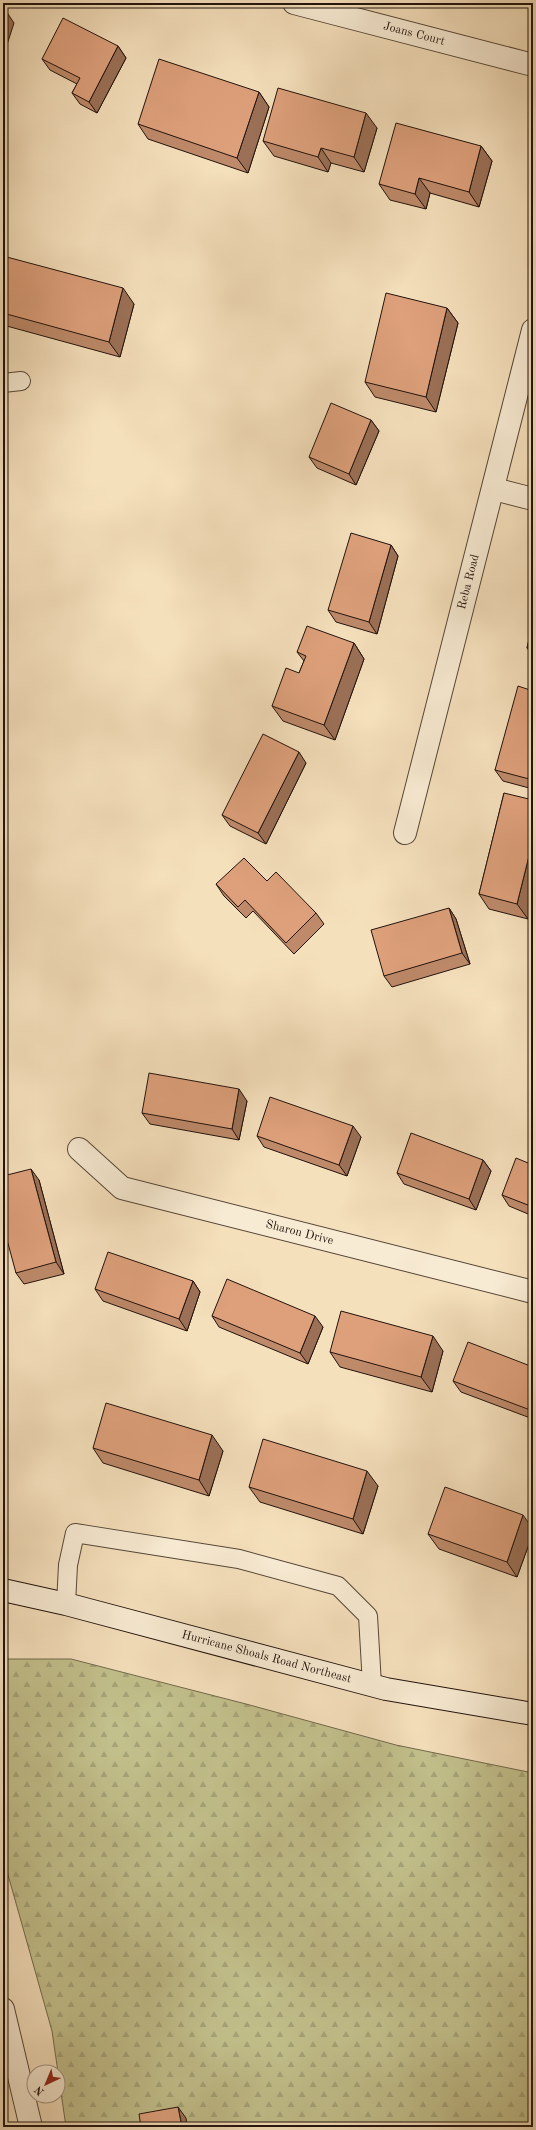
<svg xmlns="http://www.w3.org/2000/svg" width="536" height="2130" font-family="'Old Standard TT',serif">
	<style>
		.forest { fill: url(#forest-firs); stroke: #72694c }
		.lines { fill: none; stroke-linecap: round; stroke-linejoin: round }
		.lane-casing { stroke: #564638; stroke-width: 20 }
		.street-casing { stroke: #564638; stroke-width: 24 }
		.secondary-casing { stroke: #21120c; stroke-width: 24 }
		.lane { stroke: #f8ebd3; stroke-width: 18 }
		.street { stroke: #f8ebd3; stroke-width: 22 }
		.secondary { stroke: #f8ebd3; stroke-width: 22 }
		.wall { fill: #be8a6a; stroke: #21120c }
		.shaded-wall { fill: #9b7056; stroke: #21120c }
		.building { fill: #dda07b; stroke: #21120c }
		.labels { text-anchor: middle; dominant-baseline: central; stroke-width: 3; stroke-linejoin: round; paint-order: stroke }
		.street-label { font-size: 12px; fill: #21120c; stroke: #f8ebd3 }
	</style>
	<defs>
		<pattern id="forest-firs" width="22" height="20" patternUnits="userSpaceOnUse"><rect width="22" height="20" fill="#c2c08c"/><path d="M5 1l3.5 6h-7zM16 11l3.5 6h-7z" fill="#a6a478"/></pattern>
	</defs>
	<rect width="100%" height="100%" fill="#f5e0bc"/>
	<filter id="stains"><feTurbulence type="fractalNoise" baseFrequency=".005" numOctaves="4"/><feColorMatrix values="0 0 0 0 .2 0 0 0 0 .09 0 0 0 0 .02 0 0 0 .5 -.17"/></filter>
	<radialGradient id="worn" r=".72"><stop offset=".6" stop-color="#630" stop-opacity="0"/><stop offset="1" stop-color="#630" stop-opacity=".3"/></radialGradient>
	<path class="forest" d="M 7,1659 L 71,1659 L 246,1704 L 396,1745 L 533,1773 L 533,2127 L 66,2127 L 52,2031 L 3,1857 L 3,1664 Z"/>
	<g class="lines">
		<g class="lane-casing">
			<path id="lane" d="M 3,383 L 21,381
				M 66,1604 L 68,1565 L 75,1533 L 239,1559 L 338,1586 L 368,1616 L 372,1685"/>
		</g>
		<g class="street-casing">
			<g id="street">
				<path id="s1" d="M 294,3 L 533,65"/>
				<path d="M 494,489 L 533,499"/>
				<path id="s2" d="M 405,833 L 533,330"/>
				<path id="s3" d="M 79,1149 L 122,1188 L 533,1292"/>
				<path d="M 3,2009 L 31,2127"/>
			</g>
		</g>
		<g class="secondary-casing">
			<g id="secondary">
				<path id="s4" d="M 3,1590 L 66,1604 L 386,1689 L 533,1714"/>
			</g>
		</g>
		<use href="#lane" class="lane"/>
		<use href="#street" class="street"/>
		<use href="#secondary" class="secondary"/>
	</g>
	<path class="wall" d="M 118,46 L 126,58 L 97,113 L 80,104 L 72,93 L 77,84 L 50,70 L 42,59 Z
		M 259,92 L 269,107 L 248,173 L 148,139 L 138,124 Z
		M 377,128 L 364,172 L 331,163 L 328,172 L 274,156 L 263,141 Z
		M 481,146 L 492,161 L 479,207 L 430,193 L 426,209 L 390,200 L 379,184 Z
		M 3,256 L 134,304 L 120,357 L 3,325 Z
		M 447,308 L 458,323 L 436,412 L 375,397 L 365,382 Z
		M 371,420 L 379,431 L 356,485 L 317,468 L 309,457 Z
		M 391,545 L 398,556 L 377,634 L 336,622 L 328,610 Z
		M 533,623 L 533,656 L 527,648 Z
		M 354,643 L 364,659 L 335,740 L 283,721 L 272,706 L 299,673 L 304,661 L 297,652 Z
		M 533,691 L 533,789 L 503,781 L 495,770 Z
		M 306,763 L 266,844 L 230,826 L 222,815 Z
		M 504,793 L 528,919 L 489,909 L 479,894 Z
		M 267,881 L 316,913 L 324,924 L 294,954 L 253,911 L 246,918 L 224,896 L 216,884 Z
		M 449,908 L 456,919 L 470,964 L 392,987 L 384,976 Z
		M 247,1101 L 239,1140 L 150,1124 L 142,1113 Z
		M 257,1136 L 361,1137 L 347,1176 L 264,1147 Z
		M 483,1160 L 491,1171 L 476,1210 L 404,1184 L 397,1173 Z
		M 533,1165 L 533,1216 L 509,1206 L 502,1195 Z
		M 39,1180 L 64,1274 L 24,1284 L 16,1273 Z
		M 193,1281 L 200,1292 L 187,1331 L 103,1301 L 95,1289 Z
		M 212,1316 L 323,1327 L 308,1364 L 219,1327 Z
		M 443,1351 L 432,1392 L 340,1367 L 330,1352 Z
		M 533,1367 L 533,1419 L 461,1392 L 453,1381 Z
		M 93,1448 L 223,1451 L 209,1496 L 103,1463 Z
		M 378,1486 L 363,1534 L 260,1502 L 249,1487 Z
		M 533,1529 L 533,1533 L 517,1577 L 439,1549 L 428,1534 Z"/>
	<path class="shaded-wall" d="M 4,8 L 14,23 L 3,57 L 3,11 Z
		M 118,46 L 126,58 L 97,113 L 89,102 Z
		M 259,92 L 269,107 L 248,173 L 237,158 Z
		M 366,113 L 377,128 L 364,172 L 354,157 Z
		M 481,146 L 492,161 L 479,207 L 469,192 Z
		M 321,148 L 331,163 L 328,172 L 318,157 Z
		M 419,178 L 430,193 L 426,209 L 415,194 Z
		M 123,288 L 134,304 L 120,357 L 109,342 Z
		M 447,308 L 458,323 L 436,412 L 426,397 Z
		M 371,420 L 379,431 L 356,485 L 349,474 Z
		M 391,545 L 398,556 L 377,634 L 369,622 Z
		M 354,643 L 364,659 L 335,740 L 324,725 Z
		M 299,752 L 306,763 L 266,844 L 258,833 Z
		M 533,840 L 533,898 L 528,919 L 517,904 Z
		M 449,908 L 456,919 L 470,964 L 462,953 Z
		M 239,1089 L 247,1101 L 239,1140 L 232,1129 Z
		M 353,1126 L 361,1137 L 347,1176 L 339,1165 Z
		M 483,1160 L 491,1171 L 476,1210 L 469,1199 Z
		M 31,1169 L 39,1180 L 64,1274 L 56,1262 Z
		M 193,1281 L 200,1292 L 187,1331 L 179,1319 Z
		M 315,1316 L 323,1327 L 308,1364 L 300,1353 Z
		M 433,1336 L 443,1351 L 432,1392 L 421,1377 Z
		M 212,1435 L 223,1451 L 209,1496 L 199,1480 Z
		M 367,1471 L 378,1486 L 363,1534 L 353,1519 Z
		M 523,1515 L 533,1529 L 533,1533 L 517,1577 L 507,1562 Z
		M 178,2107 L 186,2118 L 187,2127 L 182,2127 Z"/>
	<path class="building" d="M 63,18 L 118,46 L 89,102 L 72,93 L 80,78 L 42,59 Z
		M 159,59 L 259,92 L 237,158 L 138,124 Z
		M 278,88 L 366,113 L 354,157 L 321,148 L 318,157 L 263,141 Z
		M 396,123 L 481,146 L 469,192 L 419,178 L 415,194 L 379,184 Z
		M 3,256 L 123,288 L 109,342 L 3,313 Z
		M 386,293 L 447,308 L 426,397 L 365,382 Z
		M 331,403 L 371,420 L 349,474 L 309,457 Z
		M 351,533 L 391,545 L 369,622 L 328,610 Z
		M 533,623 L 533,649 L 527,648 Z
		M 307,626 L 354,643 L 324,725 L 272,706 L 286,668 L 299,673 L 306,656 L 297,652 Z
		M 518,686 L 533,691 L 533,780 L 495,770 Z
		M 263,734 L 299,752 L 258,833 L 222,815 Z
		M 504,793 L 533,800 L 533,840 L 517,904 L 479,894 Z
		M 244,858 L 267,881 L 276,872 L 316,913 L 286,943 L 245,900 L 238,907 L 216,884 Z
		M 449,908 L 462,953 L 384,976 L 371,930 Z
		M 149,1073 L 239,1089 L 232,1129 L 142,1113 Z
		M 270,1097 L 353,1126 L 339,1165 L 257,1136 Z
		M 411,1133 L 483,1160 L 469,1199 L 397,1173 Z
		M 516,1158 L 533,1165 L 533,1207 L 502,1195 Z
		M 31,1169 L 56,1262 L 16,1273 L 3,1225 L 3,1176 Z
		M 108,1252 L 193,1281 L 179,1319 L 95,1289 Z
		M 227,1279 L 315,1316 L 300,1353 L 212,1316 Z
		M 341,1311 L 433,1336 L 421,1377 L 330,1352 Z
		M 468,1342 L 533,1367 L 533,1411 L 453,1381 Z
		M 106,1403 L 212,1435 L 199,1480 L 93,1448 Z
		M 263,1439 L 367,1471 L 353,1519 L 249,1487 Z
		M 445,1487 L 523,1515 L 507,1562 L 428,1534 Z
		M 178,2107 L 182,2127 L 141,2127 L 139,2114 Z"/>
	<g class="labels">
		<g class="street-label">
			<text stroke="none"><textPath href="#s1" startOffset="124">Joans Court</textPath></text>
			<text stroke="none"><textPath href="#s2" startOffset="259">Reba Road</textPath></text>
			<text stroke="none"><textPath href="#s3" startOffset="241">Sharon Drive</textPath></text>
			<text stroke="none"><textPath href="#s4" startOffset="272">Hurricane Shoals Road Northeast</textPath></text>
		</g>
	</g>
	<rect width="536" height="2130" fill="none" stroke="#f5e0bc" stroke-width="16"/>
	<rect x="4" y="4" width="528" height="2122" fill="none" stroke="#21120c" stroke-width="2"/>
	<rect x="8" y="8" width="520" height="2114" fill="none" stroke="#21120c"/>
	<g transform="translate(46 2084) rotate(224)"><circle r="19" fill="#f8ebd3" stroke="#a29483"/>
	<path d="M0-3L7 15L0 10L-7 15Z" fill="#8f2418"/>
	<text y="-6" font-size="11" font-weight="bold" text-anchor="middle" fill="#21120c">N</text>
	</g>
	<rect width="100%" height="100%" filter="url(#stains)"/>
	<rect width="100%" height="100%" fill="url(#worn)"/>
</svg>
